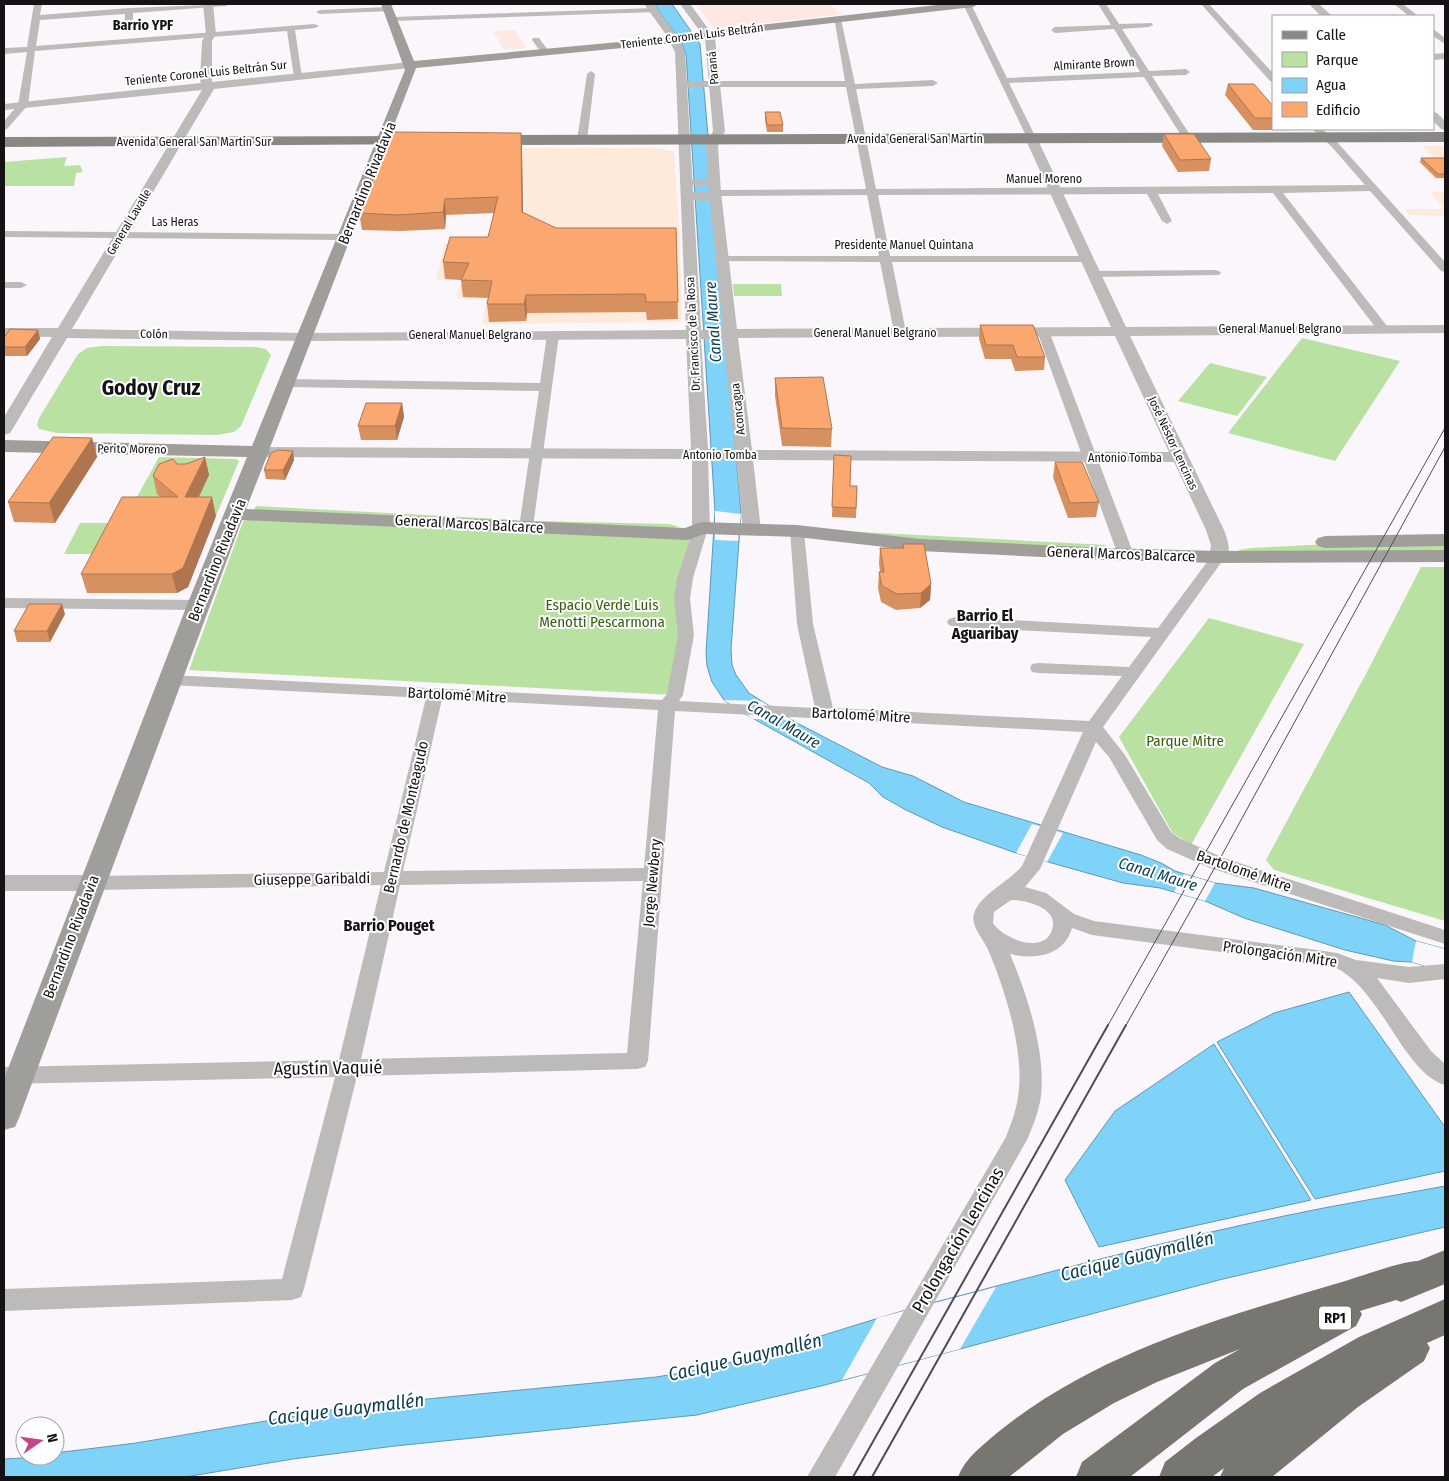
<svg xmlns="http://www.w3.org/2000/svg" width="1449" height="1481" font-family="'Fira Sans Condensed',sans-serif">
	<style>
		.commercial { fill: #fdeada }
		.industrial { fill: #fde9e1 }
		.green { fill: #b9e1a2 }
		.water { fill: #7fd3f8; stroke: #5f99b4 }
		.pier { fill: #fbf6fb }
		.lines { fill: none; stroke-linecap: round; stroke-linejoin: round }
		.minor { fill: #bcbbb9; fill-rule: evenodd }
		.tertiary { fill: #bcbbb9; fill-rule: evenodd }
		.secondary { fill: #9f9e9a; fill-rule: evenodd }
		.primary { fill: #8a8884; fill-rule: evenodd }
		.motorway { fill: #787671; fill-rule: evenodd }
		.tram-far1 { stroke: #504d50; stroke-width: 1 }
		.tram { stroke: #504d50; stroke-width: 2 }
		.wall { fill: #d79060 }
		.shaded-wall { fill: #af754e }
		.building { fill: #faa770; stroke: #af754e }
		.labels { text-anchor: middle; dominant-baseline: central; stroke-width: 4; stroke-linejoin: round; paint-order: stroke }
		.far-street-label { font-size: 12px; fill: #141214; stroke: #fff }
		.far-neighbourhood-label { font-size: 14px; font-weight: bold; fill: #141214; stroke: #fff }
		.shield { fill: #fff; stroke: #5a595a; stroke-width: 1 }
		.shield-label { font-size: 14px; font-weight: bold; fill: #141214 }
		.street-label { font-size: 15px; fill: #141214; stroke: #fff }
		.park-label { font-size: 15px; fill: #35610d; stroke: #fff }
		.water-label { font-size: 16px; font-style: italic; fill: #0a3d50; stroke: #fff }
		.neighbourhood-label { font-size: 16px; font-weight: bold; fill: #141214; stroke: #fff }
		.near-street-label { font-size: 18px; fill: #141214; stroke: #fff }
		.near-water-label { font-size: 19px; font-style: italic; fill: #0a3d50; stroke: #fff }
		.far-town-label { font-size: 21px; font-weight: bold; fill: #141214; stroke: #fff }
	</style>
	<rect width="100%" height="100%" fill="#fbf6fb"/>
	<path class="commercial" d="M 1422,146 L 1445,146 L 1445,179 L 1435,179 L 1417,161 L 1436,161 Z
		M 523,148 L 658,148 L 674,152 L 680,244 L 682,322 L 482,324 L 487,299 L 455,298 L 463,280 L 436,280 L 445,244 L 488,244 L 526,230 Z
		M 1430,192 L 1445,192 L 1445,216 L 1410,215 L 1405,209 L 1444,209 Z"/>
	<path class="industrial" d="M 696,4 L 829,4 L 843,14 L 720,28 L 713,27 Z
		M 515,30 L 526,48 L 504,50 L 493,31 Z"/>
	<path class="green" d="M 67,157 L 64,166 L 80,165 L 83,172 L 76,173 L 74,186 L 4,186 L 4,162 Z
		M 733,284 L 781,284 L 782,296 L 734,296 Z
		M 1302,338 L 1400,361 L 1335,461 L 1228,433 Z
		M 101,346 L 256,347 L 266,349 L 271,355 L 241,426 L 234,432 L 217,435 L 57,433 L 39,429 L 37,425 L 39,418 L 78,354 L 87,348 Z
		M 1210,363 L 1267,377 L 1237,416 L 1178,401 Z
		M 159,457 L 236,459 L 239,461 L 216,516 L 127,515 Z
		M 256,506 L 517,520 L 516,523 L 254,510 Z
		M 244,519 L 699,539 L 692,561 L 675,695 L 189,670 Z
		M 535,521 L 669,524 L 680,527 L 669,528 L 534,524 Z
		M 80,523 L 112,523 L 96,554 L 64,554 Z
		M 842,531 L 1106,545 L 1107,550 L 928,541 Z
		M 1445,543 L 1445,551 L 1244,553 L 1238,550 L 1252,548 L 1331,544 Z
		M 1421,567 L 1445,567 L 1445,921 L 1274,870 L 1266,860 L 1368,670 Z
		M 1209,618 L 1304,644 L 1191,845 L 1172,832 L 1119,737 Z"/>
	<path class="water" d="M 654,4 L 672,4 L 700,44 L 741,514 L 731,649 L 732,665 L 736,675 L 749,693 L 797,723 L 882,767 L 913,776 L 964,802 L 1141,855 L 1161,863 L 1175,871 L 1215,883 L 1254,888 L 1385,925 L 1416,941 L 1445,949 L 1445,972 L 1412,962 L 1393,961 L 1345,950 L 1244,918 L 1205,901 L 1160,888 L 1123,883 L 1016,853 L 942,827 L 906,810 L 883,797 L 869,783 L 736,709 L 724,700 L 712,682 L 707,666 L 706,653 L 715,511 L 686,54 L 681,42 Z
		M 1349,992 L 1445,1127 L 1445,1171 L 1315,1199 L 1217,1042 L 1274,1013 Z
		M 1214,1044 L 1311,1200 L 1099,1247 L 1065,1180 L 1115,1111 Z
		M 1445,1186 L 1445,1227 L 1219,1280 L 821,1386 L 697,1415 L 395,1446 L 293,1459 L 185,1477 L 4,1477 L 4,1459 L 55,1456 L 55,1453 L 136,1443 L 354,1406 L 656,1377 C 749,1364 837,1328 928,1304 C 1047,1273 1167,1240 1289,1215 C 1340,1204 1393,1196 1445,1186 Z"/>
	<path class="pier" d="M 715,511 L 741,514 L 738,541 L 715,540 Z
		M 724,700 L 761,701 L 792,720 L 753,719 Z
		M 1032,824 L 1063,833 L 1047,862 L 1016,853 Z
		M 1184,874 L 1215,883 L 1205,901 L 1174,892 Z
		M 1416,941 L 1445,949 L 1445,972 L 1412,962 Z
		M 996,1287 L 960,1349 L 842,1380 L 877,1318 Z"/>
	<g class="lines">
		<path class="minor" d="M 34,4 L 42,4 L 40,15 L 129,8 L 230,4 L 226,6 L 133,13 L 133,29 L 129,32 L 125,29 L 125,14 L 40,20 L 36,46 L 315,24 L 319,26 L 315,28 L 295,30 L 302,77 L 298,80 L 294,77 L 287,31 L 35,51 L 28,105 L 7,129 L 4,130 L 4,121 L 18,105 L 27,52 L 4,54 L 4,48 L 27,47 Z
			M 963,4 L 971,4 L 1007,78 L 1140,72 L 1114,29 L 1055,33 L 1051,30 L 1055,27 L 1111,25 L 1098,4 L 1106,4 L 1119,24 L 1152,23 L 1153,25 L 1149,27 L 1122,29 L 1149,71 L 1186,69 L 1190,72 L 1186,75 L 1152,76 L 1192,138 L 1187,141 L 1184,140 L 1144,77 L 1009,83 L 1036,138 L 1031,141 L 1028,140 Z
			M 1201,4 L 1209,4 L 1273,73 L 1273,82 L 1270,81 Z
			M 1394,4 L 1403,4 L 1418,16 L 1409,16 Z
			M 388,7 L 391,7 L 391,11 L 320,14 L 316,12 L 320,10 Z
			M 654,8 L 658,10 L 657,12 L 392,21 L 388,19 L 392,17 Z
			M 834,17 L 841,19 L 855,84 L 933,80 L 938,83 L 933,86 L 856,89 L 876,189 L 1365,185 L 1331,146 L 1312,129 L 1322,129 L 1337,142 L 1445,262 L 1445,272 L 1441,271 L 1370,191 L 1283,193 L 1387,326 L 1389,329 L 1387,332 L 1379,332 L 1273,193 L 1158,194 L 1172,221 L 1167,224 L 1162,221 L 1147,194 L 878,195 L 890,256 L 1086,256 L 1092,259 L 1086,262 L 892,262 L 906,332 L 900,336 L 894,332 L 880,262 L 718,261 L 716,259 L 718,257 L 722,256 L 879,256 L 867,195 L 721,196 C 714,202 688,202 681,196 C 689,190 705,194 715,190 L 866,189 L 846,87 L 681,87 L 676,84 L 681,81 L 845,81 Z
			M 1433,29 L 1445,38 L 1445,44 L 1433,36 Z
			M 533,38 L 539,38 L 550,53 L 549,55 L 543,55 L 532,40 Z
			M 591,71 L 595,74 L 587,140 L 582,143 L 577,140 L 587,74 Z
			M 715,179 L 719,180 L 720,182 L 719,184 L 685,186 L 680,183 L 685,180 Z
			M 4,231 L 345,234 L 351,237 L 345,240 L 4,237 Z
			M 1215,270 L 1219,271 L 1221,273 L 1219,275 L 1093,277 L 1087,274 L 1093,271 Z
			M 4,282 L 21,282 L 27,285 L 21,288 L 4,288 Z
			M 1043,327 L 1049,331 L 1134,555 L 1131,558 L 1121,558 L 1118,555 L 1037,331 Z
			M 553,331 L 559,335 L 533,527 L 531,530 L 521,530 L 519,527 L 539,391 L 287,387 L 281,383 L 287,379 L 540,383 L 547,335 Z
			M 701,524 L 706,525 L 708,528 L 693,578 L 690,599 L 694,635 L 683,695 L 679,701 L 815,708 L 797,624 L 790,531 L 792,528 L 802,528 L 804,531 L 813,624 L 833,708 L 1089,721 L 1122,676 L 1038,673 L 1032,672 L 1030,668 L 1032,664 L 1038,663 L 1129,667 L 1151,637 L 955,627 L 949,625 L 947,622 L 949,619 L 955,617 L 1158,628 L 1213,554 L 1223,554 L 1226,557 L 1223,560 L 1103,727 L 1125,755 L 1171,832 L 1181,839 L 1224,858 L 1445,930 L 1445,944 L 1210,868 L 1167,849 L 1157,840 L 1109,757 L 1096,742 L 1040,869 L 1025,887 L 1046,893 L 1074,914 L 1094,921 L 1317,950 L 1337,953 L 1356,960 L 1409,967 L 1445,964 L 1445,979 L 1409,983 L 1377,978 L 1431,1051 L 1445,1064 L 1445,1085 C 1403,1073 1381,988 1334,967 L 1092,935 L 1072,928 C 1064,956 1035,960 1010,954 C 1027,994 1046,1052 1041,1096 C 1039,1111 1033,1126 1027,1140 L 835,1477 L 807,1477 L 1006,1137 C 1011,1124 1016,1111 1018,1097 C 1025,1054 1006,992 989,952 C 985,940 970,927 974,914 C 979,895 1009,882 1022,866 L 1083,732 L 675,711 L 648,1061 L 645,1067 L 637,1069 L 357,1076 L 304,1289 L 301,1297 L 292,1300 L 4,1311 L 4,1289 L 282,1279 L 335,1077 L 4,1084 L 4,1067 L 339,1060 L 381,885 L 92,890 L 85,888 L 82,883 L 85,878 L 92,876 L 384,872 L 426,698 L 170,685 L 164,684 L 162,680 L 164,676 L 170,675 L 662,700 L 667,694 L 678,635 L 674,599 L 677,578 L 694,528 L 696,525 ZM 442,699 L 658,710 L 644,868 L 403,871 ZM 643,881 L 627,1053 L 361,1059 L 400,885 ZM 1011,900 C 1026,900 1060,908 1052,930 C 1044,955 1003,939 993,923 L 994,912 Z
			M 4,598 L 198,600 L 204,602 L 206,605 L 204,608 L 198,610 L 4,608 Z"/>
		<path class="tertiary" d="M 203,4 L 213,4 L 216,34 L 212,41 L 212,82 L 410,62 L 415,65 L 410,68 L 214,89 L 72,329 L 305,333 L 686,330 L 675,52 L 667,36 L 644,4 L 654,4 L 677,36 L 685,52 L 701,330 L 723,330 L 709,193 L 706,146 L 713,131 L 705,38 L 680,4 L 690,4 L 715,38 L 725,131 L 718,146 L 721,193 L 737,329 L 1111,327 L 1025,138 L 1031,134 L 1037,138 L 1126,327 L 1445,325 L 1445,333 L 1130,336 L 1224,530 C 1228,541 1232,551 1225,561 L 1218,563 L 1211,561 L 1209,557 L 1211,545 L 1206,530 L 1174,462 L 753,460 L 761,530 L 758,534 L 752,535 L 746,534 L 743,530 L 736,460 L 708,459 L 710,528 L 707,532 L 701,533 L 695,532 L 692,528 L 692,459 L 261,457 L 255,456 L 253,452 L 255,448 L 261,447 L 691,449 L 686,339 L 305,341 L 67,338 L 12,430 L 10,433 L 4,435 L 4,417 L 52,337 L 4,336 L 4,328 L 58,328 L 202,90 L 4,110 L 4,104 L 201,83 L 200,80 L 202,41 L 206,34 ZM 1115,336 L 1169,452 L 752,450 L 738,338 ZM 701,339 L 723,339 L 735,450 L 708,449 Z
			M 1309,4 L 1319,4 L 1332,16 L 1321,16 Z
			M 1445,53 L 1445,59 L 1433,60 L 1433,54 Z
			M 1433,112 L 1437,113 L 1445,121 L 1445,130 L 1441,129 L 1433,121 Z
			M 4,875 L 92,875 L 100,877 L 104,883 L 100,889 L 92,891 L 4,891 Z"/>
		<path class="secondary" d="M 381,4 L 391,4 L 414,61 L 674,37 L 708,31 L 946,4 L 978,4 L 973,7 L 708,37 L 674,43 L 416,68 L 269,450 L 270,452 L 267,456 L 246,509 L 685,528 L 701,522 L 797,525 L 920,539 L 1103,548 L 1218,551 L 1445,550 L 1445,562 L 1218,563 L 1103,560 L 920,551 L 797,537 L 704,534 L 688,540 L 242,520 L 19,1118 L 15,1127 L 4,1130 L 4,1079 L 187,605 L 247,457 L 4,452 L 4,440 L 252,446 L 405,70 Z
			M 1445,534 L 1445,546 L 1325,548 L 1318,546 L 1315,542 L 1318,538 L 1325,536 Z"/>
		<path class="primary" d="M 1445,132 L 1445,142 L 485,145 L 480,143 L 477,140 L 480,137 L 485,135 Z
			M 425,136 L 430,138 L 433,141 L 430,144 L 4,147 L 4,137 Z"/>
		<path class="motorway" d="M 1445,1250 L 1445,1284 L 1401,1302 L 1396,1300 L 1360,1311 L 1362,1314 L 1356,1326 L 1243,1389 L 1130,1477 L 1076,1477 L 1082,1462 L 1215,1363 L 1240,1349 L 1157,1382 L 1114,1403 L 1063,1434 L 1009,1477 L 958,1477 C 965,1458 982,1446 997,1433 C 1095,1353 1223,1317 1342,1282 C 1359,1277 1402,1261 1418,1261 Z
			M 1445,1299 L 1445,1335 L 1427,1343 L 1430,1348 L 1424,1361 L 1358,1407 L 1272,1477 L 1220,1477 L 1224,1468 L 1212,1477 L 1159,1477 L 1165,1462 L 1196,1438 L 1260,1393 L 1359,1337 Z"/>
		<path class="tram-far1" d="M 1107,1027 L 1445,428
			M 1125,1027 L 1223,853 L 1445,447"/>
		<path class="tram" d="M 853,1477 L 1108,1025
			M 872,1477 L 1126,1025"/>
	</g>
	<path class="wall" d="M 1228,84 L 1273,106 L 1273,129 L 1281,129 L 1281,130 L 1253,130 L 1225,95 Z
		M 765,112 L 783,125 L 783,132 L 767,132 L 765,120 Z
		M 521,133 L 522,148 L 523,213 L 556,228 L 676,228 L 678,319 L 647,320 L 646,312 L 527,313 L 526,321 L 489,322 L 487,304 L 489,298 L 463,297 L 461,280 L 445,279 L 443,262 L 488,237 L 494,213 L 446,215 L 445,229 L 400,231 L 362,230 L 359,213 Z
		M 1164,134 L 1211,159 L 1209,171 L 1178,172 L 1162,146 Z
		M 1421,158 L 1445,158 L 1445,178 L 1436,178 L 1420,162 Z
		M 980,325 L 1045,357 L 1044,370 L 1015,371 L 1011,359 L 985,359 L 979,339 Z
		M 38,330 L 40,339 L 27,356 L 4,356 L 4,338 Z
		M 775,378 L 832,429 L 831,447 L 782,446 L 775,396 Z
		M 402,403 L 404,417 L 397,440 L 361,440 L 358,426 Z
		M 92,438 L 97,457 L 55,523 L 14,522 L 8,502 Z
		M 293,451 L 294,460 L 285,480 L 266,479 L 264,470 Z
		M 834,455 L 850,486 L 857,486 L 856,518 L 832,517 Z
		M 205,457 L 209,475 L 198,497 L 216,516 L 188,587 L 177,593 L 87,593 L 81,574 L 160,497 L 157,494 L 153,476 L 177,464 L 186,464 Z
		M 1055,462 L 1099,502 L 1096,517 L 1068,518 L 1053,477 Z
		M 903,544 L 931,584 L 930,600 L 920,608 L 896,610 L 881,602 L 878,588 L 879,572 L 880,572 L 879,563 L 880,548 L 903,548 Z
		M 65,614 L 50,642 L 17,642 L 14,631 Z"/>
	<path class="shaded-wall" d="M 521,133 L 522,148 L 523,229 L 522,212 Z
		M 445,199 L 446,215 L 445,229 L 443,212 Z
		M 526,295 L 527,313 L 526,321 L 524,304 Z
		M 38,330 L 40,339 L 27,356 L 25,347 Z
		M 402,403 L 404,417 L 397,440 L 395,426 Z
		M 92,438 L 97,457 L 55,523 L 49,503 Z
		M 293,451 L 294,460 L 285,480 L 283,470 Z
		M 205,457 L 209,475 L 190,516 L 185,497 Z
		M 212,497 L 216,516 L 188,587 L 177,593 L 172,574 Z
		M 931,584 L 930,600 L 920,608 L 921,593 Z
		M 62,604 L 65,614 L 50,642 L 47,631 Z"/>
	<path class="building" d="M 1228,84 L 1254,84 L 1273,106 L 1273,118 L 1255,118 Z
		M 765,112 L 780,112 L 783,125 L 767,125 Z
		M 392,132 L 521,133 L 522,212 L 556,228 L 676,228 L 678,302 L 646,302 L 645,294 L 526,295 L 524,304 L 487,304 L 492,281 L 461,280 L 469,263 L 443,262 L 450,237 L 488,237 L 498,197 L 445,199 L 443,212 L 398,215 L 359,213 Z
		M 1164,134 L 1194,134 L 1211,159 L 1180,160 Z
		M 1421,158 L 1445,158 L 1445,174 L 1438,174 Z
		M 980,325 L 1033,325 L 1045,357 L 1017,357 L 1013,345 L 986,345 Z
		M 10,329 L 38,330 L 25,347 L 4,347 L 4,338 Z
		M 823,377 L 832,429 L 782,428 L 775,378 Z
		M 366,403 L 402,403 L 395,426 L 358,426 Z
		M 53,437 L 92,438 L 49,503 L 8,502 Z
		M 278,450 L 293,451 L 283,470 L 264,470 L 271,453 Z
		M 834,455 L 851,456 L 850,486 L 857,486 L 856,508 L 832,507 Z
		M 205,457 L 185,497 L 212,497 L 183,568 L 172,574 L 81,574 L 122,497 L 178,497 L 153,476 L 159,464 L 173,459 L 177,464 L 186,464 Z
		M 1055,462 L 1082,462 L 1099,502 L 1070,503 Z
		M 903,544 L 924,544 L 931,584 L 921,593 L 897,594 L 882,586 L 879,572 L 884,572 L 880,548 L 904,548 Z
		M 29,604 L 62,604 L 47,631 L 14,631 Z"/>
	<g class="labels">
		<g class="far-street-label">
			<text transform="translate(692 36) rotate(-7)">Teniente Coronel Luis Beltrán</text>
			<text transform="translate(1094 64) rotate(-3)">Almirante Brown</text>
			<text transform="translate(713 68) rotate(-95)">Paraná</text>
			<text transform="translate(206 73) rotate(-6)">Teniente Coronel Luis Beltrán Sur</text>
			<text x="915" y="139">Avenida General San Martín</text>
			<text x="194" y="142">Avenida General San Martín Sur</text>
			<text x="1044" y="179">Manuel Moreno</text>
			<text transform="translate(129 222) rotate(-59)">General Lavalle</text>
			<text x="175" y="222">Las Heras</text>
			<text x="904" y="245">Presidente Manuel Quintana</text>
			<text x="1280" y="329">General Manuel Belgrano</text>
			<text x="875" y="333">General Manuel Belgrano</text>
			<text transform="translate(154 334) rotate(1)">Colón</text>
			<text transform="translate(693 334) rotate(-93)">Dr. Francisco de la Rosa</text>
			<text x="470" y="335">General Manuel Belgrano</text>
			<text transform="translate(738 409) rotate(-96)">Aconcagua</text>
			<text transform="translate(1173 443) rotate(65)">José Néstor Lencinas</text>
			<text transform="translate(132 449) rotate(1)">Perito Moreno</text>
			<text x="720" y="455">Antonio Tomba</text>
			<text x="1125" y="458">Antonio Tomba</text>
		</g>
		<g class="far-neighbourhood-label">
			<text x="143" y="25">Barrio YPF</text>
		</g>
		<rect class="shield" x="1319" y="1306.5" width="32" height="23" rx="4"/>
		<g class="shield-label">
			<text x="1335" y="1318">RP1</text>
		</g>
		<g class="street-label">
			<text transform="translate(367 183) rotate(-68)">Bernardino Rivadavia</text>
			<text transform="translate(469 524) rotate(3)">General Marcos Balcarce</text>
			<text transform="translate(1121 554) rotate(2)">General Marcos Balcarce</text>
			<text transform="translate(217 560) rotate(-68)">Bernardino Rivadavia</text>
			<text transform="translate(457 695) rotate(3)">Bartolomé Mitre</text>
			<text transform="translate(861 715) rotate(3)">Bartolomé Mitre</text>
			<text transform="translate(406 817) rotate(-77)">Bernardo de Monteagudo</text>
			<text transform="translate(1244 871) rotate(19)">Bartolomé Mitre</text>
			<text transform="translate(312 879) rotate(-1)">Giuseppe Garibaldi</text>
			<text transform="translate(652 883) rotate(-85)">Jorge Newbery</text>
			<text transform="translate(71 937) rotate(-69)">Bernardino Rivadavia</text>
			<text transform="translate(1280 954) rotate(8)">Prolongación Mitre</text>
		</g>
		<g class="park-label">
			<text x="602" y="605">Espacio Verde Luis<tspan x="602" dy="17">Menotti Pescarmona</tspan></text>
			<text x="1185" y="741">Parque Mitre</text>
		</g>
		<g class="water-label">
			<text transform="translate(713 322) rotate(-94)">Canal Maure</text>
			<text transform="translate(784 724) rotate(30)">Canal Maure</text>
			<text transform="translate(1158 874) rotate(17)">Canal Maure</text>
		</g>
		<g class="neighbourhood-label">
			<text x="985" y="615">Barrio El<tspan x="985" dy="18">Aguaribay</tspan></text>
			<text x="389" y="925">Barrio Pouget</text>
		</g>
		<g class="near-street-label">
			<text transform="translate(328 1068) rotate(-1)">Agustín Vaquié</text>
			<text transform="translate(958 1240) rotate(-60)">Prolongación Lencinas</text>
		</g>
		<g class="near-water-label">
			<text transform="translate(1137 1256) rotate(-14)">Cacique Guaymallén</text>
			<text transform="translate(745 1357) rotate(-13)">Cacique Guaymallén</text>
			<text transform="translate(346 1409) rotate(-7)">Cacique Guaymallén</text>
		</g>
		<g class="far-town-label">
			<text x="151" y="388">Godoy Cruz</text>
		</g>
	</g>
	<rect width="1449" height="1481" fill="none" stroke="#141214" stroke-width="10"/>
	<rect x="1272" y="15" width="162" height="115" fill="#ffffff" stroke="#a1a0a1"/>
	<rect x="1282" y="31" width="25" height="8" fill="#8a8884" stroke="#a1a0a1"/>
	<text x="1316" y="40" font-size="15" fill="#141214">Calle</text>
	<rect x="1282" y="52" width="25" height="15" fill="#b9e1a2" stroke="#a1a0a1"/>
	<text x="1316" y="65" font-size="15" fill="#141214">Parque</text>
	<rect x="1282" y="78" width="25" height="15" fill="#7fd3f8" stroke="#a1a0a1"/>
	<text x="1316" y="90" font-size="15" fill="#141214">Agua</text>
	<rect x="1282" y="102" width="25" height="15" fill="#faa770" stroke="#a1a0a1"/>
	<text x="1316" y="115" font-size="15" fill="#141214">Edificio</text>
	<g transform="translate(40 1441) rotate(77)"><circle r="24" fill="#ffffff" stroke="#a1a0a1"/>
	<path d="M0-4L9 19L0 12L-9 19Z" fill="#c7448a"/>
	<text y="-8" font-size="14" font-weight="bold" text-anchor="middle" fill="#141214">N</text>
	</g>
</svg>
